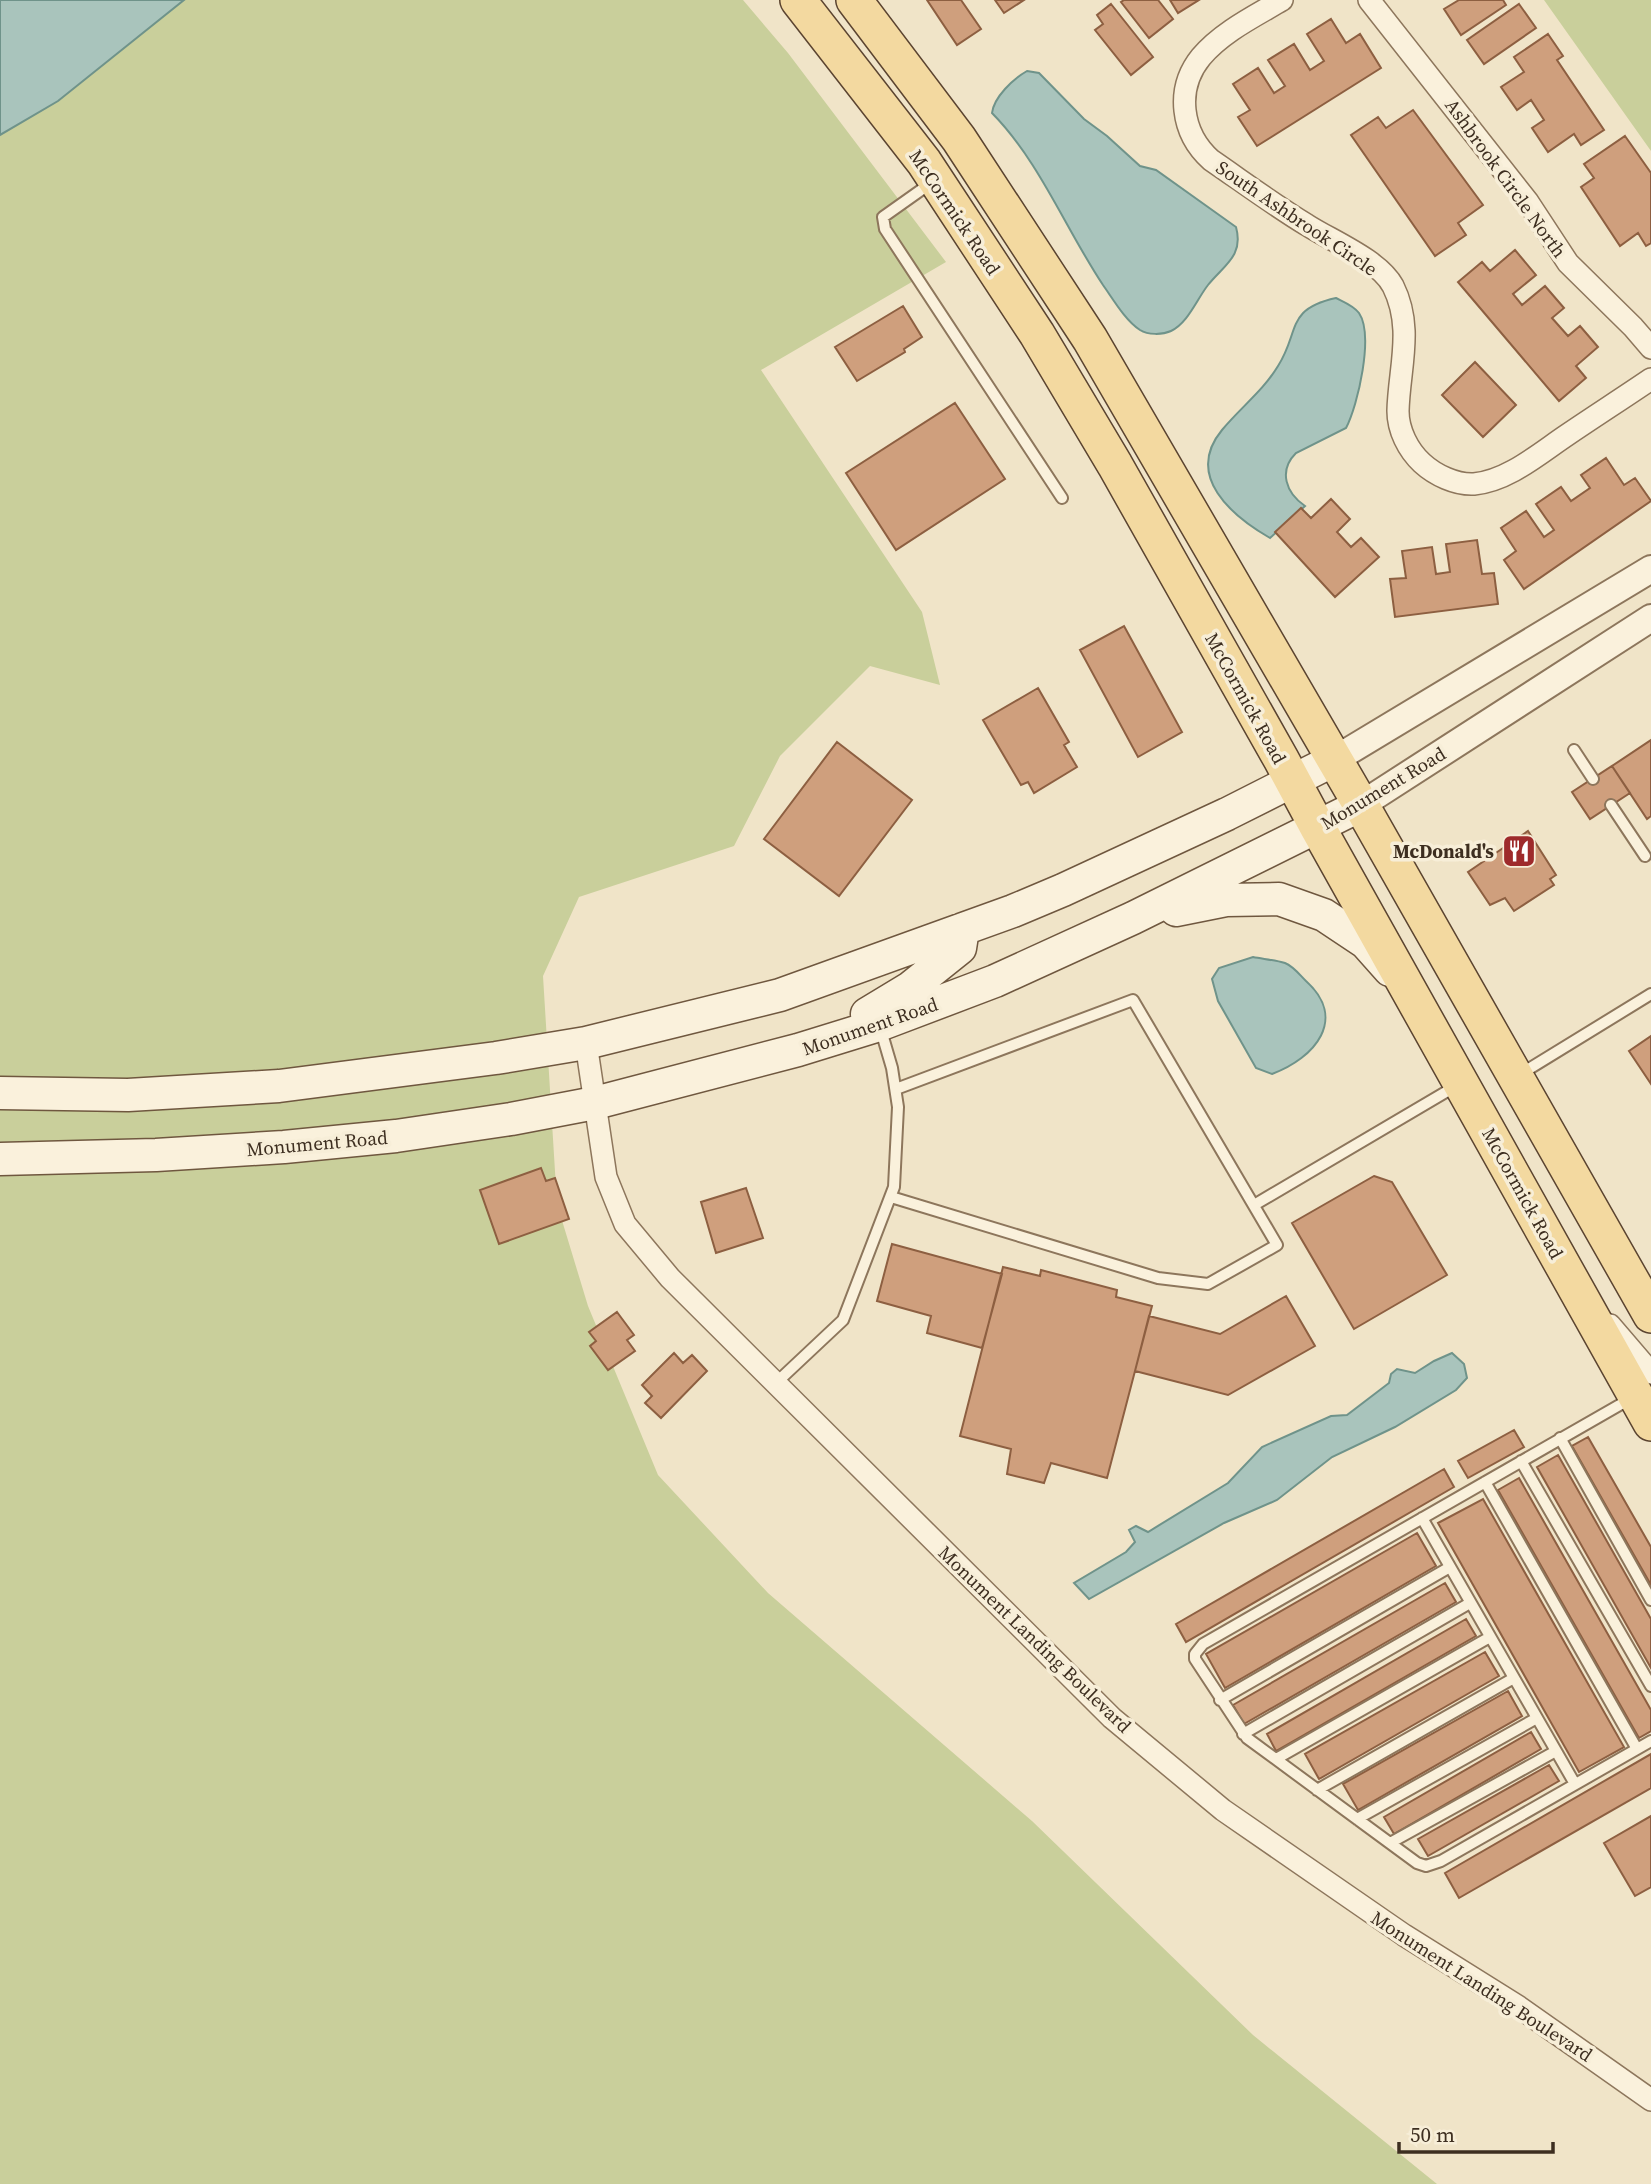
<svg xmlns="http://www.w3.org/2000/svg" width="1651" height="2184" font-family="'Source Serif 4',serif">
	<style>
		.green { fill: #c9cf9b }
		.water { fill: #a9c4bc; stroke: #6f938a; stroke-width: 2 }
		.building { fill: #cf9f7d; stroke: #8d5f41; stroke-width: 2 }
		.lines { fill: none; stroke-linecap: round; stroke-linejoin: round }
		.service-casing { stroke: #8d765c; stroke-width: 14 }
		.minor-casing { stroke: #8d765c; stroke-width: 24 }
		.tertiary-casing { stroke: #8d765c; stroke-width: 30 }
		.secondary-casing { stroke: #6f573f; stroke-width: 35 }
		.primary-casing { stroke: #5b4430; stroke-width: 38 }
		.service { stroke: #faf1dc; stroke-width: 10 }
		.minor { stroke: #faf1dc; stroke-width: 21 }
		.tertiary { stroke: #faf1dc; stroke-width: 26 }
		.secondary { stroke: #faf1dc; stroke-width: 32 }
		.primary { stroke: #f3d9a0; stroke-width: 35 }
		.labels { text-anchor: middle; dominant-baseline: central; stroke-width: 7; stroke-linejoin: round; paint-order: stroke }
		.street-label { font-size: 19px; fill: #3d2e20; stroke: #f7eed8 }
		.poi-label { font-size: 19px; font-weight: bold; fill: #3d2e20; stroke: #f7eed8; text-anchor: end }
	</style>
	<rect width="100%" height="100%" fill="#f0e4c8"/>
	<path class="green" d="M 184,0 L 743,0 L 788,53 L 946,262 L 761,370 L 922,612 L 940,685 L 870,666 L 780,756 L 734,846 L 579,897 L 543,976 L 557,1204 L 588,1306 L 658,1475 L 768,1593 L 1032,1821 L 1253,2035 L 1437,2184 L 0,2184 L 0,135 L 58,101 Z
		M 1544,0 L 1651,0 L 1651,151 Z"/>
	<path class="water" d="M 0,0 L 184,0 L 58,101 L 0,135 Z
		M 1027,71 L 1039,73 L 1084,119 L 1107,136 L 1140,166 L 1156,170 L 1236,227 C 1244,256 1224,265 1208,285 C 1197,299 1188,323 1171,331 C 1162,335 1148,335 1140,330 C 1125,320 1113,299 1103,285 C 1065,228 1040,162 992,113 C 994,97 1013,79 1027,71 Z
		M 1336,298 C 1344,302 1354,306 1359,313 C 1374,335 1358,405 1346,428 L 1296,453 C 1278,471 1286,493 1305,506 L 1270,538 C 1232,516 1184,476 1222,430 C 1240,408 1263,391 1278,366 C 1300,332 1285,309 1336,298 Z
		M 1253,957 C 1263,959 1275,960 1285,963 C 1293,966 1300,975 1306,981 C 1348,1019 1315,1058 1272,1074 L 1256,1068 L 1218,1001 L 1212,979 L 1219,968 Z
		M 1452,1353 L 1464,1364 L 1467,1378 L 1456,1390 L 1395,1427 L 1332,1457 L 1277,1500 L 1224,1523 L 1089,1599 L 1074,1583 L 1126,1552 L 1135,1542 L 1129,1530 L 1136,1526 L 1148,1532 L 1228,1483 L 1262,1447 L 1331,1416 L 1347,1415 L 1389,1383 L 1391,1374 L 1397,1369 L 1415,1373 L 1434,1361 Z"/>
	<path class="building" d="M 927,0 L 961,0 L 981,29 L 957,45 Z
		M 995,0 L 1024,0 L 1004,13 Z
		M 1124,0 L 1158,0 L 1173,19 L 1149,38 L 1121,2 Z
		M 1170,0 L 1199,0 L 1178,13 Z
		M 1459,0 L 1503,0 L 1506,5 L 1461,35 L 1444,9 Z
		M 1111,4 L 1153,57 L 1131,75 L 1095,30 L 1103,24 L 1097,15 Z
		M 1519,4 L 1536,28 L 1484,64 L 1467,40 Z
		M 1331,19 L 1346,43 L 1360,34 L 1381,68 L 1257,146 L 1238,117 L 1250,110 L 1233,84 L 1258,68 L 1274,93 L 1285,86 L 1268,60 L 1294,44 L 1310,70 L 1324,61 L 1307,34 Z
		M 1548,34 L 1563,56 L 1557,60 L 1604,130 L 1581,145 L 1574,134 L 1548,152 L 1532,128 L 1544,120 L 1531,100 L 1517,110 L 1501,87 L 1524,72 L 1514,57 Z
		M 1413,110 L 1483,205 L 1458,223 L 1466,235 L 1435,256 L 1351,135 L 1378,117 L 1386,128 Z
		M 1625,136 L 1651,173 L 1651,243 L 1646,246 L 1638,233 L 1620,246 L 1581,187 L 1594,178 L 1584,164 Z
		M 1515,250 L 1536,275 L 1513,294 L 1522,305 L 1545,286 L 1564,308 L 1552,318 L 1568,336 L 1580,326 L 1598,347 L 1576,366 L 1586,378 L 1559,401 L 1458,282 L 1482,262 L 1490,271 Z
		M 903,306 L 922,337 L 904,349 L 905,352 L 857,381 L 835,347 Z
		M 1475,362 L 1516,405 L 1483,437 L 1442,395 Z
		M 955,403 L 1005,479 L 896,550 L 846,473 Z
		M 1606,458 L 1624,485 L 1635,478 L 1651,501 L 1524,589 L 1504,560 L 1516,551 L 1501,528 L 1526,511 L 1544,537 L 1554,530 L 1536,504 L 1561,487 L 1571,501 L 1590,488 L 1581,475 Z
		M 1331,499 L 1350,519 L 1337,532 L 1351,547 L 1361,538 L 1379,557 L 1335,597 L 1275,532 L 1301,508 L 1311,518 Z
		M 1477,540 L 1482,574 L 1494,573 L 1498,604 L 1395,617 L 1390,579 L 1406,578 L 1402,551 L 1432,547 L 1436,574 L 1450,572 L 1446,544 Z
		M 1124,626 L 1182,732 L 1138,757 L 1080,650 Z
		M 1038,688 L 1069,742 L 1064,745 L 1077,767 L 1034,793 L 1028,782 L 1021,785 L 983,720 Z
		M 1651,740 L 1651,816 L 1647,819 L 1612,766 Z
		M 837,742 L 912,800 L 839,896 L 764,839 Z
		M 1612,766 L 1630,793 L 1590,819 L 1572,792 Z
		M 1528,831 L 1556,875 L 1550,879 L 1554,885 L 1514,911 L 1505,898 L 1490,905 L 1468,872 Z
		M 1651,1036 L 1651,1084 L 1629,1051 Z
		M 541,1168 L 546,1181 L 555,1178 L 569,1219 L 499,1244 L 480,1190 Z
		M 1374,1176 L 1392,1182 L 1447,1275 L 1354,1329 L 1292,1223 Z
		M 746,1188 L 763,1238 L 716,1253 L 701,1202 Z
		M 892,1244 L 1002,1274 L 982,1348 L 927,1333 L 931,1316 L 877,1301 Z
		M 1003,1267 L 1040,1276 L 1041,1270 L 1117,1290 L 1116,1297 L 1152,1306 L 1107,1478 L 1051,1463 L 1044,1483 L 1007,1474 L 1011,1449 L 960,1436 Z
		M 1286,1296 L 1315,1346 L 1228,1395 L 1135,1371 L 1149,1316 L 1220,1334 Z
		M 617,1312 L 634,1335 L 627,1340 L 635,1351 L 608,1370 L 590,1346 L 596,1341 L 589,1332 Z
		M 674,1353 L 683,1363 L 692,1355 L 707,1371 L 661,1418 L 645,1403 L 652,1396 L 642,1385 Z
		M 1514,1430 L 1524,1447 L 1468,1478 L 1458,1461 Z
		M 1588,1437 L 1651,1547 L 1651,1585 L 1572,1446 Z
		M 1558,1455 L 1651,1619 L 1651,1668 L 1537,1467 Z
		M 1444,1469 L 1454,1487 L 1186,1642 L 1176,1624 Z
		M 1519,1478 L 1651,1710 L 1651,1731 L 1639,1738 L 1498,1490 Z
		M 1483,1499 L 1624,1747 L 1579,1772 L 1438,1523 Z
		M 1417,1533 L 1436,1566 L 1225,1688 L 1206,1654 Z
		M 1445,1583 L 1456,1602 L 1244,1724 L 1233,1705 Z
		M 1466,1619 L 1476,1636 L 1276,1751 L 1267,1734 Z
		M 1485,1652 L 1499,1676 L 1319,1779 L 1305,1754 Z
		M 1508,1691 L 1522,1716 L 1358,1810 L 1343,1784 Z
		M 1531,1732 L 1541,1749 L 1394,1834 L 1384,1817 Z
		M 1651,1754 L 1651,1788 L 1459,1898 L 1445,1873 Z
		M 1549,1765 L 1559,1781 L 1428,1856 L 1418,1839 Z
		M 1651,1816 L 1651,1887 L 1635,1896 L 1604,1843 Z"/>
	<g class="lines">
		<g class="service-casing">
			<path id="service" d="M 931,183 L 883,217 L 885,229 L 1062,498
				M 1574,750 L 1593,779
				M 1611,805 L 1645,856
				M 1519,1075 L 1651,994
				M 891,1197 L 1158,1278 L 1208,1284 L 1277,1245 L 1133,1000 L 896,1089
				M 1254,1205 L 1456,1086
				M 777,1382 L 843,1320 L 894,1187 L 898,1107 L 892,1068 L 880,1027
				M 1630,1399 L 1203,1644 L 1195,1654 L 1195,1659 L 1247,1738 L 1417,1863 L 1426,1866 L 1441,1861 L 1651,1741
				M 1560,1438 L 1651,1600
				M 1521,1461 L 1651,1686
				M 1485,1482 L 1637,1749
				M 1422,1518 L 1575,1784
				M 1220,1700 L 1450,1567
				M 1243,1734 L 1470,1603
				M 1276,1759 L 1490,1637
				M 1317,1790 L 1514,1678
				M 1357,1819 L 1537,1718
				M 1390,1843 L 1556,1751"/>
		</g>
		<g class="minor-casing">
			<path id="minor" d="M 1282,0 C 1255,16 1222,32 1201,57 C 1175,89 1181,133 1211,160 C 1243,182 1274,205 1307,225 C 1332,241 1379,260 1393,286 C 1414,328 1399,368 1398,411 C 1398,430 1408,450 1422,463 C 1435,475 1456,485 1474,484 C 1508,481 1540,453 1567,435 C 1595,416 1623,398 1651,379
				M 1369,0 L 1528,202 L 1568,263 L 1633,327 L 1651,348
				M 586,1043 L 606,1177 L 625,1224 L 670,1278 L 1112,1718 L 1223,1810 L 1404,1935 L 1519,2007 L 1651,2100
				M 1610,1325 L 1651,1373"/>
		</g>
		<g class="tertiary-casing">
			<path id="tertiary" d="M 1334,760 L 1651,569
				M 1361,805 L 1651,618"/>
		</g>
		<g class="secondary-casing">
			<path id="secondary" d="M 1176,910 L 1226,900 L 1279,899 L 1324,915 L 1366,943 L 1390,970
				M 867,1014 L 910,988 L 960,948 L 963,929
				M 0,1093 L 128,1095 L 279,1086 L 496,1058 L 586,1043 L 780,995 L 1013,911 L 1063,890 L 1227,814 L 1334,760
				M 0,1159 L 156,1155 L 284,1147 L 396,1136 L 511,1119 L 595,1103 L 798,1050 L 879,1025 L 995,981 L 1133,918 L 1361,805"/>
		</g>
		<g class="primary-casing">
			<path id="primary" d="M 798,0 L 924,162 L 1037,334 L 1115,465 L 1281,759 L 1318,828 L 1651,1423
				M 854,0 L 959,139 L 1090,339 L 1361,805 L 1651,1315"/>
		</g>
		<use href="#service" class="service"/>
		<use href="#minor" class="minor"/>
		<use href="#tertiary" class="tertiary"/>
		<use href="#secondary" class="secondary"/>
		<use href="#primary" class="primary"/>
	</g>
	<defs>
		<g id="restaurant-square" transform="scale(1.75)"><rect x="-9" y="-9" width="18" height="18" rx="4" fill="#9e2a2b" stroke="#f7eed8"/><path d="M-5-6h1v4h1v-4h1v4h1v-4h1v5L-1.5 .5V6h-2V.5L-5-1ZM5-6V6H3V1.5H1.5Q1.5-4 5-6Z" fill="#fff"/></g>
	</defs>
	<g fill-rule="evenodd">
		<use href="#restaurant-square" x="1519" y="851"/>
	</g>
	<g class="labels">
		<g class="street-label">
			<text transform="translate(1506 178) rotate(54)">Ashbrook Circle North</text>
			<text transform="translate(955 212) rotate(56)">McCormick Road</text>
			<text transform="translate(1297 218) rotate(34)">South Ashbrook Circle</text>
			<text transform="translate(1246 698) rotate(61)">McCormick Road</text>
			<text transform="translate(1383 788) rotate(-31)">Monument Road</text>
			<text transform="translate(870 1026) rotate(-19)">Monument Road</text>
			<text transform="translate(317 1143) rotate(-5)">Monument Road</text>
			<text transform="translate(1523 1193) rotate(61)">McCormick Road</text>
			<text transform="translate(1035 1639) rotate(44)">Monument Landing Boulevard</text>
			<text transform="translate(1482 1986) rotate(33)">Monument Landing Boulevard</text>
		</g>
		<g class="poi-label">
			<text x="1494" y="851">McDonald's</text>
		</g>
	</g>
	<path d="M1399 2142v10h154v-10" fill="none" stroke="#3d2e20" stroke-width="3.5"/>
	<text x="1410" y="2142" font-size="21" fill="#3d2e20" stroke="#f7eed8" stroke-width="5" paint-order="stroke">50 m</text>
</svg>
